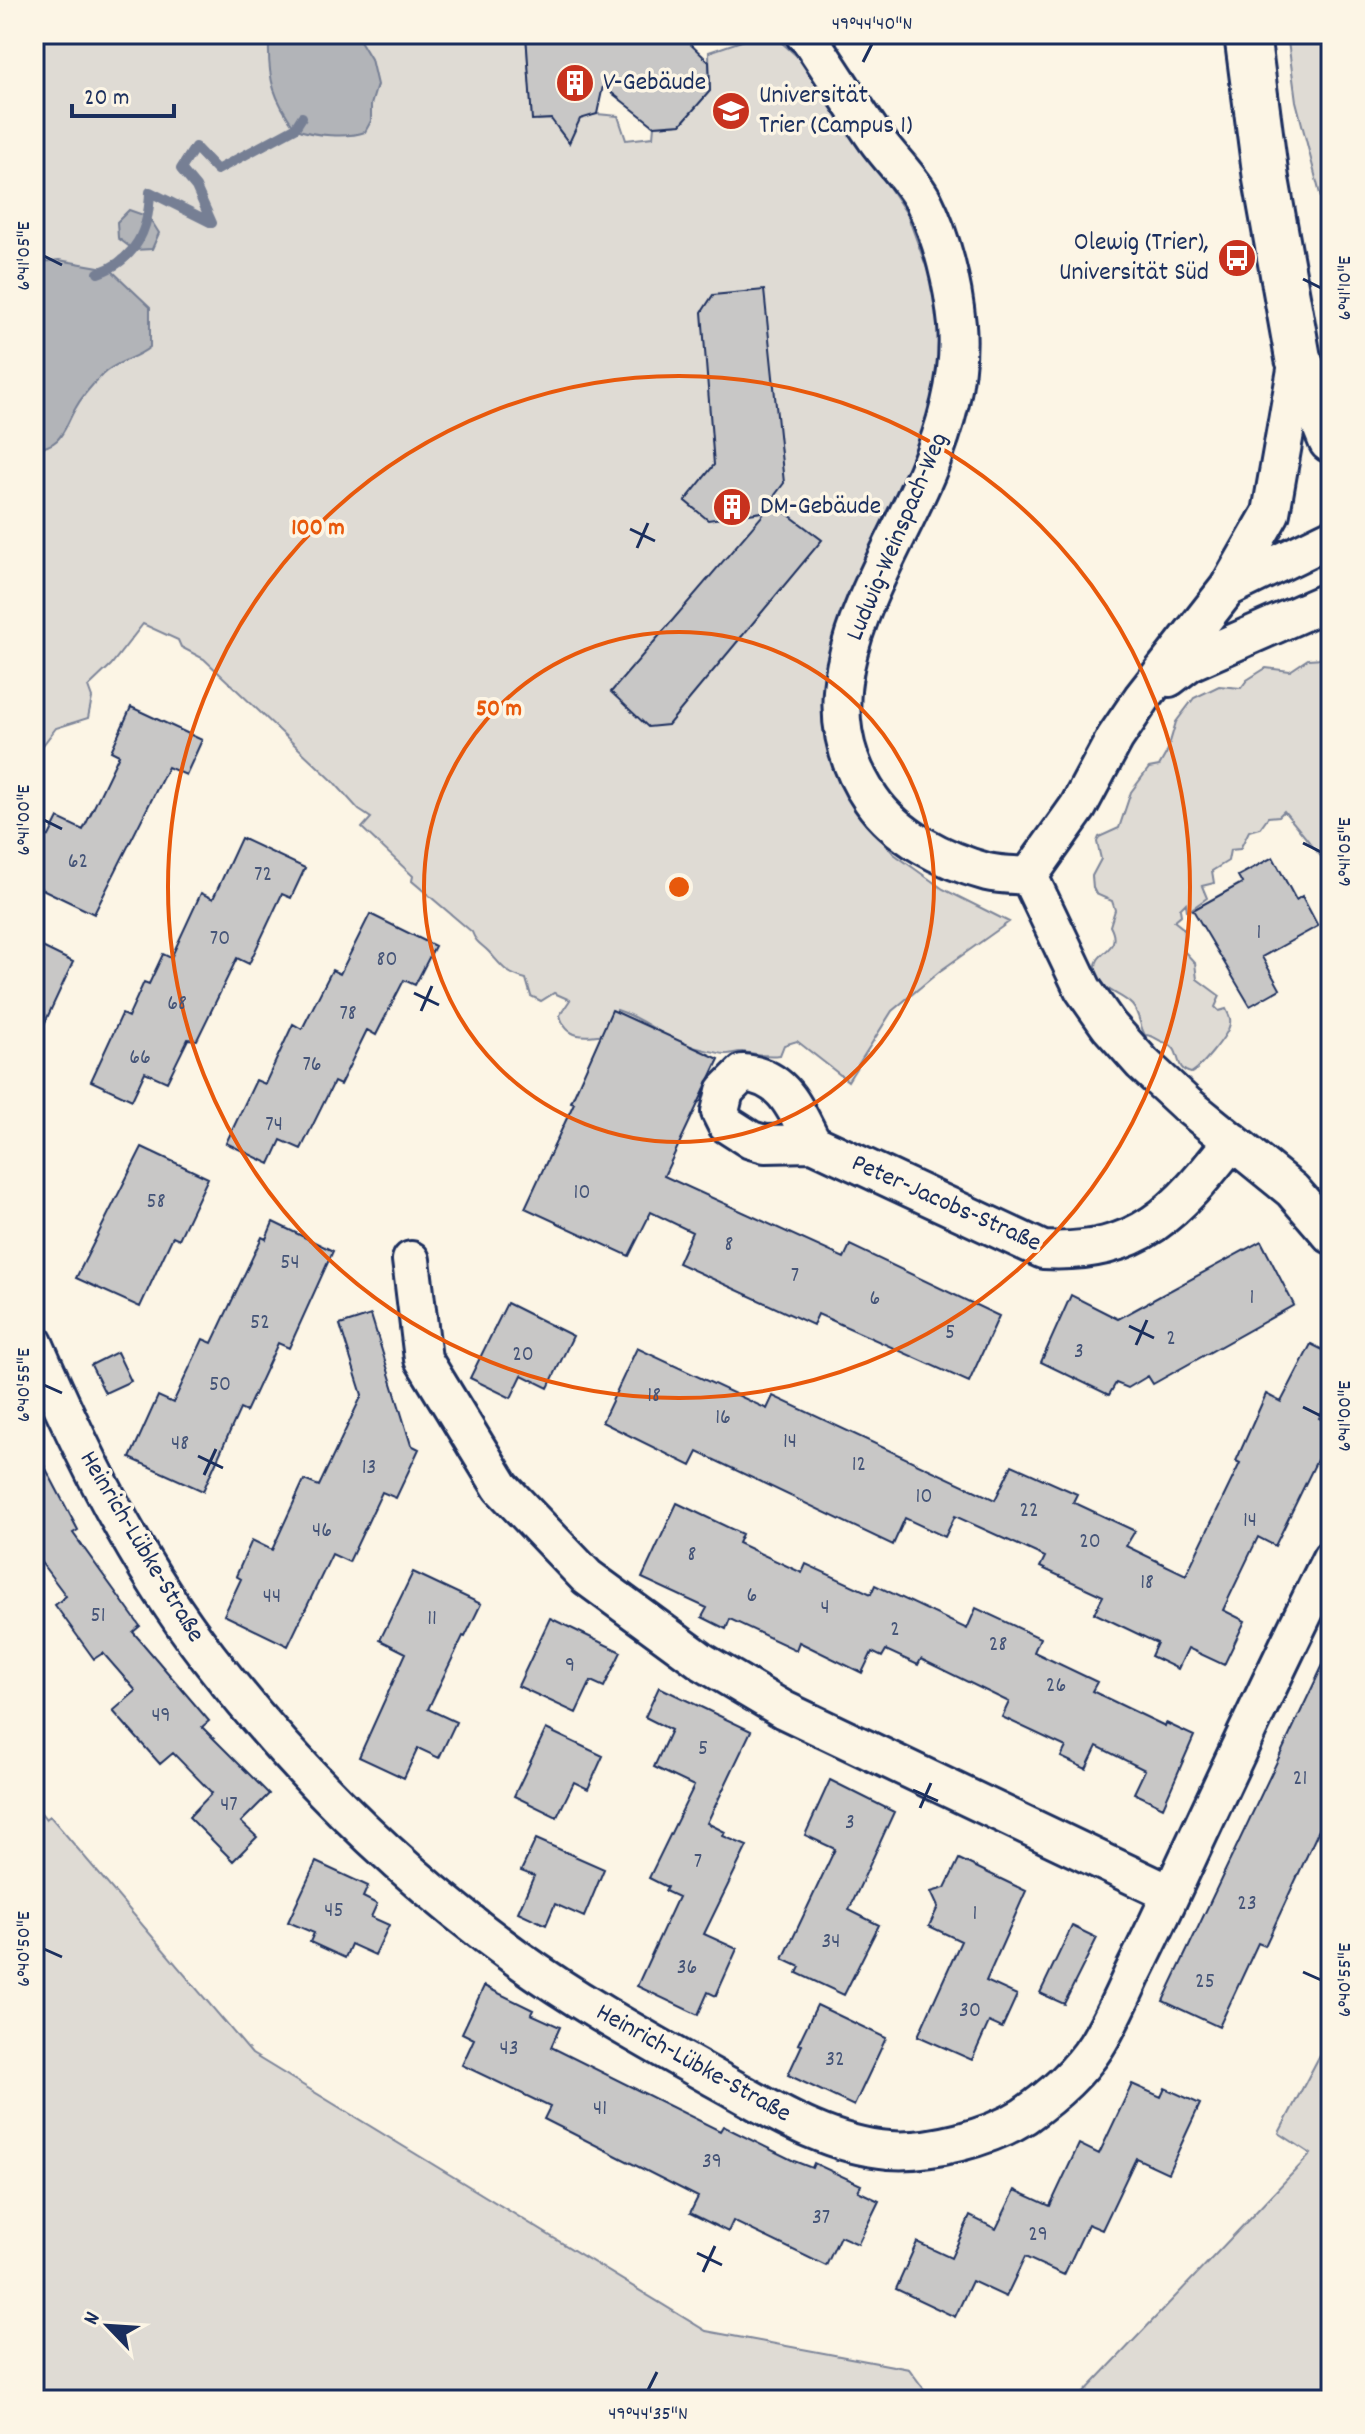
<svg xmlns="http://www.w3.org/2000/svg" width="1365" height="2434" font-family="Dekko,sans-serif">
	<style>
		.green { fill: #dfdbd4; stroke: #7d8599; stroke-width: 2 }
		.water { fill: #b2b4b8; stroke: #767f94; stroke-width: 2 }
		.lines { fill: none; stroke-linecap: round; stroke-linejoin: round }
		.stream { stroke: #767f94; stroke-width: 10 }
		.building { fill: #c8c7c6; stroke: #1b2f5e; stroke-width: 2 }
		.street-casing { stroke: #1b2f5e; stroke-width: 42 }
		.secondary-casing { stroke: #1b2f5e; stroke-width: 50 }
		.street { stroke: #fcf5e5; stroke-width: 36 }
		.secondary { stroke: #fcf5e5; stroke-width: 44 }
		.ticks { fill: none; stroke: #1b2f5e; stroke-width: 3 }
		.ring { fill: none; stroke: #e8590c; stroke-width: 4 }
		.labels { text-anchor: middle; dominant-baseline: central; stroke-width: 7; stroke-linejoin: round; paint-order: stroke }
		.number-label { font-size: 22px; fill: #465578 }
		.poi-label { font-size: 26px; fill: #1b2f5e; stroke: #fcf5e5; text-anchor: start }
		.street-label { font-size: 26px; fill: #1b2f5e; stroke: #fcf5e5 }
		.centre { fill: #e8590c; stroke: #fcf5e5; stroke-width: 4 }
		.ring-label { font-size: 24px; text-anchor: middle; font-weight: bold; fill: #e8590c; stroke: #fcf5e5; stroke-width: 7; stroke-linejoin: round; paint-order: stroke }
		.neatline { fill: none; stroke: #1b2f5e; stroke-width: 3 }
		.ticks-label { font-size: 20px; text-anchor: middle; fill: #1b2f5e }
	</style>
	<rect width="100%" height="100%" fill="#fcf5e5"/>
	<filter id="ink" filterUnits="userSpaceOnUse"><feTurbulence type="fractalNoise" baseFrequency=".0125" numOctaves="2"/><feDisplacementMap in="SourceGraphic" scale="16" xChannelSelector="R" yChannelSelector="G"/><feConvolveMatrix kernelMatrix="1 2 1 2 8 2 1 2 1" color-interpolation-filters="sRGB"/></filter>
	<g filter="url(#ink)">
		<path class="green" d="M 34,34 L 526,34 L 532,115 L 538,120 L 553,119 L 558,122 L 558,129 L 562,134 L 574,119 L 597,114 L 618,116 L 626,140 L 653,137 L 654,126 L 681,124 L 710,91 L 709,52 L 762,34 L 772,34 L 808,66 L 907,214 L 929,274 L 945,347 L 917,472 L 826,718 L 842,785 L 861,817 L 894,854 L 943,889 L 1009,922 L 940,971 L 892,1011 L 848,1081 L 797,1041 L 784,1045 L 780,1055 C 765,1057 757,1054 743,1052 C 737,1051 731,1055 725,1054 C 722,1054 692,1047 689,1046 C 662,1037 643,1018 617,1010 L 616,1017 L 606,1034 C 586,1037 566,1040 560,1015 L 570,1000 L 554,993 L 541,1001 L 531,996 L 526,979 C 504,973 503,967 489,952 C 481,944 476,943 472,932 L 412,881 L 413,876 L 362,828 L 371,818 L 359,810 L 333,781 L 204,659 L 181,647 L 178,640 L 143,624 L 111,665 L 88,687 L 92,698 L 88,718 L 56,728 L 40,749 L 34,752 Z
			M 1287,34 L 1331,34 L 1331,237 L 1296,101 Z
			M 1331,652 L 1331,858 L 1323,859 L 1284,811 L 1279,816 L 1268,817 L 1260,828 L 1249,831 L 1240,849 L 1230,850 L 1228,861 L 1212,871 L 1214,883 L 1202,886 L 1207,898 L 1190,910 L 1187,911 L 1186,903 L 1180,909 L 1181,915 L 1174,921 L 1184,929 L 1183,950 L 1195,963 L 1197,979 L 1220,996 L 1215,1007 L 1219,1011 L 1226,1009 C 1229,1015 1232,1020 1229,1027 C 1226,1037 1200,1069 1191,1073 C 1171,1068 1185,1048 1163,1042 C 1155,1039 1153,1035 1145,1035 C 1139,1025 1140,1014 1132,1005 C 1120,992 1100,992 1096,970 C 1093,950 1124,952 1110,926 L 1115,910 L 1112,901 L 1096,894 L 1093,888 L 1092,876 L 1101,859 L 1097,842 L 1099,837 L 1119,828 L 1131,792 L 1149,768 L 1159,766 L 1167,752 L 1176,722 L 1194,698 L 1219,686 L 1241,688 L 1247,680 L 1266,668 L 1290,671 L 1308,659 L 1323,658 Z
			M 34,1804 L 46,1819 L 50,1816 L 252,2054 L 706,2331 L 909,2369 L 932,2400 L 34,2400 Z
			M 1331,2034 L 1331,2400 L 1077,2400 L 1311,2154 L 1279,2133 Z"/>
		<path class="water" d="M 285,34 L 356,34 L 371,59 L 377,85 L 371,105 L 371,121 L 365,132 C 349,138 311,136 295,128 C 274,99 268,80 269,44 Z
			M 129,210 L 149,217 L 159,233 L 152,249 L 134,250 L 118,238 L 117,222 Z
			M 59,260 L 110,269 L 150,307 L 150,347 C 136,359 116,361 102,375 C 92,385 82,396 75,409 C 63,430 63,446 34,449 L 34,263 Z"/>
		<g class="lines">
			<path class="stream" d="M 98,273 C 136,260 149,230 150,192 L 212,223 L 196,187 L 181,169 L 195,147 L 217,170 L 295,128 L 302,117"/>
		</g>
		<path class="building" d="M 526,34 L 616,34 L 616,41 L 680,34 L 709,62 L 710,91 L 681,124 L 654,126 L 603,86 L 597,114 L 580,119 L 569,143 L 551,119 L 532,120 Z
			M 764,290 L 784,483 L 762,512 L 708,520 L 685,501 L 714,465 L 702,312 L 713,295 Z
			M 773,503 L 822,540 L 668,725 L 648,727 L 611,692 Z
			M 131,707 L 202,740 L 186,775 L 168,767 L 94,914 L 34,885 L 34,839 L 49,836 L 58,818 L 83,830 L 119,755 L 111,751 Z
			M 241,838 L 305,868 L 291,898 L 282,894 L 249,964 L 237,958 L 197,1040 L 188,1039 L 167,1082 L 145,1072 L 132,1100 L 91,1081 L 122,1014 L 128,1017 L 144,982 L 149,984 L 163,954 L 171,958 L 201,893 L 213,899 Z
			M 1273,857 L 1296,900 L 1302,896 L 1318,926 L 1262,957 L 1280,989 L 1250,1006 L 1193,910 L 1242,883 L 1238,876 Z
			M 370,914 L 435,946 L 415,985 L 404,980 L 376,1035 L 367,1030 L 340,1085 L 334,1082 L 301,1149 L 281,1140 L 270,1164 L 226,1143 L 256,1080 L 265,1084 L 293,1024 L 302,1029 L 332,970 L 340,974 Z
			M 34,943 L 73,962 L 34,1046 Z
			M 612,1010 L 719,1059 L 664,1176 L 844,1258 L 850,1245 L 999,1316 L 969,1382 L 818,1314 L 813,1325 L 678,1263 L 692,1232 L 651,1212 L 629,1256 L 525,1208 L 574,1103 L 571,1102 Z
			M 142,1147 L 208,1178 L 179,1239 L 173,1236 L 140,1307 L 76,1278 Z
			M 273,1222 L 333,1251 L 289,1348 L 278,1343 L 246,1412 L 240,1409 L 203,1491 L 130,1458 L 158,1396 L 173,1403 L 203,1339 L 212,1343 L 262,1237 L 266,1239 Z
			M 1261,1241 L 1294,1305 L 1153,1384 L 1148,1376 L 1128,1388 L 1116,1383 L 1109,1395 L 1041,1362 L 1071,1295 L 1118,1319 Z
			M 507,1303 L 573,1336 L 548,1388 L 522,1375 L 511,1398 L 470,1378 Z
			M 371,1315 L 411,1445 L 419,1449 L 396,1498 L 382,1492 L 349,1562 L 332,1554 L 288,1646 L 224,1615 L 241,1579 L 236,1576 L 252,1540 L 272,1550 L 304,1480 L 319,1486 L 362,1395 L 340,1325 Z
			M 1311,1344 L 1331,1354 L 1331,1395 L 1319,1418 L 1331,1424 L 1331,1467 L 1317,1460 L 1275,1546 L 1258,1537 L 1223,1610 L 1245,1621 L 1224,1665 L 1188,1648 L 1178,1669 L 1151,1656 L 1157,1643 L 1094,1613 L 1103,1596 L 1040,1567 L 1045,1557 L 955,1516 L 945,1537 L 905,1518 L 893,1545 L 698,1452 L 691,1466 L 602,1422 L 637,1348 L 767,1409 L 773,1396 L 995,1500 L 1012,1465 L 1077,1494 L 1073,1502 L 1135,1531 L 1126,1546 L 1186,1575 L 1240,1463 L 1236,1461 L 1266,1394 L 1281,1402 Z
			M 117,1352 L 131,1381 L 105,1393 L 91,1365 Z
			M 34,1446 L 78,1530 L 73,1533 L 140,1626 L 133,1632 L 209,1721 L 202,1727 L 269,1794 L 241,1822 L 257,1837 L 233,1861 L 189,1817 L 212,1793 L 173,1753 L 160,1764 L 113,1711 L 136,1691 L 103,1653 L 94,1659 L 55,1605 L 66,1596 L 34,1553 Z
			M 677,1503 L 742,1534 L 738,1543 L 802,1573 L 806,1564 L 871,1594 L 875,1585 L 967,1629 L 976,1608 L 1040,1638 L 1034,1652 L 1097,1682 L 1092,1691 L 1165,1726 L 1166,1723 L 1194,1736 L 1163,1807 L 1134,1793 L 1145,1770 L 1097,1746 L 1086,1769 L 1061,1757 L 1066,1747 L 1002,1717 L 1009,1702 L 921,1659 L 918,1665 L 886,1650 L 882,1657 L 872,1652 L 862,1673 L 799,1642 L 796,1650 L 730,1619 L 726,1629 L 702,1617 L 707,1608 L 642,1578 Z
			M 413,1572 L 481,1604 L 465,1637 L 463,1636 L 428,1709 L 456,1722 L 439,1758 L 418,1748 L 404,1778 L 359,1757 L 406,1653 L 380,1640 Z
			M 550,1618 L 621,1652 L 604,1687 L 591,1681 L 576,1713 L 518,1686 Z
			M 1331,1648 L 1331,1804 L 1265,1946 L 1258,1943 L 1219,2027 L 1163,2001 Z
			M 659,1687 L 751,1731 L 707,1823 L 725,1832 L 723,1836 L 747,1846 L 704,1934 L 737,1949 L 716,1996 L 708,1992 L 698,2015 L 637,1986 L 678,1897 L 665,1891 L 667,1887 L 649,1878 L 694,1786 L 654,1767 L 671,1730 L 645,1717 Z
			M 546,1729 L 603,1756 L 588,1789 L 574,1782 L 557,1817 L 514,1796 Z
			M 830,1780 L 894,1812 L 849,1910 L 879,1925 L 844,1995 L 797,1973 L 800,1967 L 783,1959 L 835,1849 L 805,1835 Z
			M 536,1839 L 604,1869 L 584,1917 L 555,1904 L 546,1925 L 518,1912 L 534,1876 L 521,1871 Z
			M 959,1859 L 1026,1891 L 986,1981 L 1017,1995 L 1002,2028 L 989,2022 L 972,2060 L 918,2036 L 961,1941 L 929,1926 L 938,1907 L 931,1892 L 945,1888 Z
			M 316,1862 L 368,1886 L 363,1897 L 377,1904 L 371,1917 L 389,1925 L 375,1955 L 351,1944 L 345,1958 L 310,1942 L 314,1933 L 288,1922 Z
			M 1072,1926 L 1097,1938 L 1064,2004 L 1040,1993 Z
			M 484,1986 L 533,2010 L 531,2014 L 560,2027 L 551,2047 L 720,2131 L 723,2126 L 794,2161 L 812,2168 L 814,2163 L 861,2185 L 858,2191 L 879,2201 L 858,2244 L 840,2236 L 826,2266 L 733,2221 L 728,2232 L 690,2213 L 698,2197 L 544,2119 L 550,2107 L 462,2065 L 474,2039 L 462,2033 Z
			M 817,2005 L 886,2038 L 854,2106 L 788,2075 L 802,2045 L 798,2044 Z
			M 1132,2084 L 1161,2097 L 1165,2088 L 1200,2104 L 1168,2173 L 1136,2158 L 1102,2230 L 1088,2224 L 1064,2275 L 1025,2257 L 1006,2297 L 972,2281 L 955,2317 L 896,2289 L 917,2242 L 951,2258 L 970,2216 L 996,2229 L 1015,2190 L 1050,2206 L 1079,2144 L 1099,2154 Z"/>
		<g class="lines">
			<g class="street-casing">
				<path id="street" d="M 804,34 L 809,38 C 832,72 853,106 876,139 C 891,160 912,179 924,202 C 942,238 953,284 957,325 C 961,374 946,427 927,472 C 884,575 795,689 871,799 C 897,837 943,860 987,872 C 1000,875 1016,875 1029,876
					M 1230,587 L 1331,538
					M 1169,678 L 1190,662 L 1331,600
					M 1029,876 L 1078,807 L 1115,738 L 1142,698 L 1228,588 L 1271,513 L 1298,358
					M 1029,876 L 1083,989 L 1109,1026 L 1142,1063 L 1186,1104 L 1292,1190 L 1331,1235
					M 813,1143 C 795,1110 786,1077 743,1073 L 725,1091 L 720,1112 L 726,1124 L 751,1140 L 765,1144 L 813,1143 L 1043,1250 C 1140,1255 1176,1212 1232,1141
					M 411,1260 L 423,1359 L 501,1487 L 587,1577 L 703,1662 L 784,1710 L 1171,1894
					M 34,1343 C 82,1454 135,1562 209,1658 C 297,1772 400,1873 517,1958 C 579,2003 647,2040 714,2078 C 769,2108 825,2145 889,2150 C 930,2153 989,2138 1024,2116 C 1051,2097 1078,2074 1096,2046 C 1110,2024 1121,1999 1132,1975 C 1150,1939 1167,1903 1184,1866 C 1232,1763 1280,1660 1331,1558"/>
			</g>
			<g class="secondary-casing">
				<path id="secondary" d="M 1247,34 L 1266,179 L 1298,358 L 1331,440"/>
			</g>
			<use href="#street" class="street"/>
			<use href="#secondary" class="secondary"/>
		</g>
	</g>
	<path class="ticks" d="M 863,62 L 872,44M 44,256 L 62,265M 1303,279 L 1321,288M 630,529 L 655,541M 637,548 L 648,523M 44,820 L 62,829M 1303,843 L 1321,852M 414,993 L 439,1005M 421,1011 L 432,986M 1129,1326 L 1154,1338M 1136,1345 L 1147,1320M 44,1385 L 62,1393M 1303,1407 L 1321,1416M 198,1456 L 223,1468M 204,1475 L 216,1449M 913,1790 L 938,1801M 920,1808 L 931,1783M 44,1949 L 62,1957M 1303,1972 L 1321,1980M 697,2253 L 722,2265M 703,2272 L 715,2246M 648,2390 L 657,2372"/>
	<g class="ring">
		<circle cx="679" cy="887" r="255"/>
		<circle cx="679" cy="887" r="511"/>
	</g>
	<defs>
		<g id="building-disc" transform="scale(2)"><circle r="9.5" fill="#c8321e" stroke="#fcf5e5"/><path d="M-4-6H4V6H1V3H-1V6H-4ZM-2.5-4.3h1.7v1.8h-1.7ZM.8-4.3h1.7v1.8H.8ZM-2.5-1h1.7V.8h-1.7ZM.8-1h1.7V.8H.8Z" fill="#fff"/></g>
		<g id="university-disc" transform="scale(2)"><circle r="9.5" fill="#c8321e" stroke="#fcf5e5"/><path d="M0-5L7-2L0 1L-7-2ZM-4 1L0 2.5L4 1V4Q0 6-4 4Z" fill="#fff"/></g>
		<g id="bus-disc" transform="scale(2)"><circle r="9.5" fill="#c8321e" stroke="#fcf5e5"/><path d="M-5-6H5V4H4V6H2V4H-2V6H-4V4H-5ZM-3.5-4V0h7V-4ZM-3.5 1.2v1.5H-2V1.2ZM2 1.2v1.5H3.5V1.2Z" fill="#fff"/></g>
	</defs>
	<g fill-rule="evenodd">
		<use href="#building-disc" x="575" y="83"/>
		<use href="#university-disc" x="731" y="111"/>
		<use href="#bus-disc" x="1237" y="258"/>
		<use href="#building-disc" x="732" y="507"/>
	</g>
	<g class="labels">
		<g class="number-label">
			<text x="78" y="862">62</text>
			<text x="263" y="875">72</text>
			<text x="1259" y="933">1</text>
			<text x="220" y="939">70</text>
			<text x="387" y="960">80</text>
			<text x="177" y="1004">68</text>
			<text x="348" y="1014">78</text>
			<text x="140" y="1058">66</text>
			<text x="312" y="1065">76</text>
			<text x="274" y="1125">74</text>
			<text x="582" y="1193">10</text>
			<text x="156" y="1202">58</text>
			<text x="729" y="1245">8</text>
			<text x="290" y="1263">54</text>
			<text x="795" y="1276">7</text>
			<text x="1252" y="1298">1</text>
			<text x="875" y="1299">6</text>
			<text x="260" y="1323">52</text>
			<text x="950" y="1333">5</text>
			<text x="1171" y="1339">2</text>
			<text x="1079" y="1352">3</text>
			<text x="523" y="1355">20</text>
			<text x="220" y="1385">50</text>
			<text x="654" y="1396">18</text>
			<text x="723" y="1418">16</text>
			<text x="790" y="1442">14</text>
			<text x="180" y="1444">48</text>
			<text x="859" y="1465">12</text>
			<text x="369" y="1468">13</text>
			<text x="924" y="1497">10</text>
			<text x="1029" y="1511">22</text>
			<text x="1250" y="1521">14</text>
			<text x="322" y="1531">46</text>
			<text x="1090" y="1542">20</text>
			<text x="692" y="1555">8</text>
			<text x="1147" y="1583">18</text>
			<text x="752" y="1596">6</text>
			<text x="272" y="1597">44</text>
			<text x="825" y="1608">4</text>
			<text x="98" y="1616">51</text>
			<text x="432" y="1619">11</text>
			<text x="895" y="1630">2</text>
			<text x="998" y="1645">28</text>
			<text x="570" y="1666">9</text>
			<text x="1056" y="1686">26</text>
			<text x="161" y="1716">49</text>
			<text x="703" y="1749">5</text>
			<text x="1300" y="1779">21</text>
			<text x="229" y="1805">47</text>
			<text x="850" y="1823">3</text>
			<text x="698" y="1862">7</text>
			<text x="1247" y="1904">23</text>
			<text x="334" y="1911">45</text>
			<text x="975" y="1914">1</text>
			<text x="831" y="1942">34</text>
			<text x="687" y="1968">36</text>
			<text x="1205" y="1982">25</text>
			<text x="970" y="2011">30</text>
			<text x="509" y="2049">43</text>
			<text x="835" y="2060">32</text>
			<text x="600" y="2109">41</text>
			<text x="712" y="2162">39</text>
			<text x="821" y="2218">37</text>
			<text x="1038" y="2235">29</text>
		</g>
		<g class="poi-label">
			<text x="603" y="83">V-Gebäude</text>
			<text x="759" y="96">Universität<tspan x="759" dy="30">Trier (Campus 1)</tspan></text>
			<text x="1209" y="243" text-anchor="end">Olewig (Trier),<tspan x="1209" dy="30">Universität Süd</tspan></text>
			<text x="760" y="507">DM-Gebäude</text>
		</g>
		<g class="street-label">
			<text transform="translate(898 537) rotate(-67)">Ludwig-Weinspach-Weg</text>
			<text transform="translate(946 1204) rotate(24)">Peter-Jacobs-Straße</text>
			<text transform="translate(141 1547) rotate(59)">Heinrich-Lübke-Straße</text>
			<text transform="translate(693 2064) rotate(29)">Heinrich-Lübke-Straße</text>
		</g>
	</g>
	<circle cx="679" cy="887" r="12" class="centre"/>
	<g class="ring-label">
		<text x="318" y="534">100 m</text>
		<text x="499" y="715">50 m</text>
	</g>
	<rect width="1365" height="2434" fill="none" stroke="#fcf5e5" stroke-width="88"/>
	<g transform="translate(108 2326) rotate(295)" stroke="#fcf5e5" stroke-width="6" paint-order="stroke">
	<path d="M0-6L14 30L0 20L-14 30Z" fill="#1b2f5e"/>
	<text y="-12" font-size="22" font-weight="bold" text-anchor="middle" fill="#1b2f5e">N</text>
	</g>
	<path d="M72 104v12h102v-12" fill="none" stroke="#1b2f5e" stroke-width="4"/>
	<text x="84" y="104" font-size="24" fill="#1b2f5e" stroke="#fcf5e5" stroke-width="6" paint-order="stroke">20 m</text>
	<rect x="44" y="44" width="1277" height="2346" class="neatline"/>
	<g class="ticks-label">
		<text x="872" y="29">49°44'40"N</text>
		<text transform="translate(22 256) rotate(-90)" y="7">6°41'05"E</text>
		<text transform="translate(1343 288) rotate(-90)" y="7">6°41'10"E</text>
		<text transform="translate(22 820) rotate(-90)" y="7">6°41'00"E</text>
		<text transform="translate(1343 852) rotate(-90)" y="7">6°41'05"E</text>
		<text transform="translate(22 1385) rotate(-90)" y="7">6°40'55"E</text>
		<text transform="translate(1343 1416) rotate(-90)" y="7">6°41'00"E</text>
		<text transform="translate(22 1949) rotate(-90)" y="7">6°40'50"E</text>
		<text transform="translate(1343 1980) rotate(-90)" y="7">6°40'55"E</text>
		<text x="648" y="2419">49°44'35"N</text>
	</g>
</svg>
